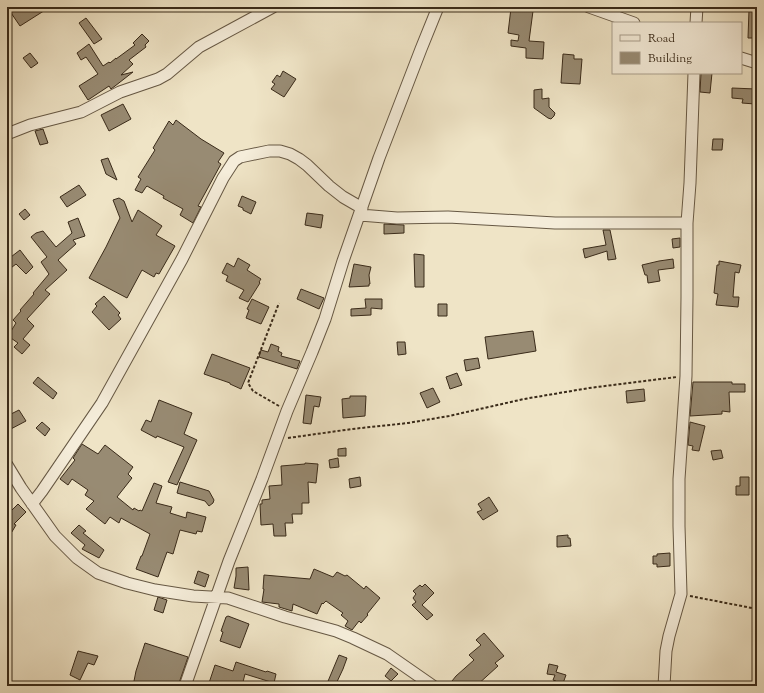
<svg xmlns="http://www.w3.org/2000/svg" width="764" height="693" font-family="'Sorts Mill Goudy',serif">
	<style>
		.building { fill: #988b73; stroke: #392a19 }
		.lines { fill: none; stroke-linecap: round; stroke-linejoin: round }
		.street-casing { stroke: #665844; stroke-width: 13 }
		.path { stroke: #392a19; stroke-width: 2; stroke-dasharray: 3 2; stroke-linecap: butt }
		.street { stroke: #f5edda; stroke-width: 11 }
	</style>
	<rect width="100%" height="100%" fill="#efe4c6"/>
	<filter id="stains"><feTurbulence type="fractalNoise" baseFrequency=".005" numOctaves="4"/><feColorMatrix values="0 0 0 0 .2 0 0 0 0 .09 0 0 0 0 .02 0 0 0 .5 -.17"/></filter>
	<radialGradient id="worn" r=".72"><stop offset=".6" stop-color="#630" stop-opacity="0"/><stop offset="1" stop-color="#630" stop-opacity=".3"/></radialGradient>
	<path class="building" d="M 7,7 L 50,7 L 20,26 Z
		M 511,8 L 533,11 L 529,41 L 544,42 L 543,59 L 526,58 L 526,48 L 511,46 L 511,40 L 518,41 L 519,35 L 508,33 Z
		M 749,10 L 757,10 L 757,38 L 748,38 Z
		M 86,18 L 102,39 L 94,44 L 79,23 Z
		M 142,34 L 149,41 L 145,45 L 146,47 L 129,60 L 133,64 L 121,75 L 133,72 L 115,86 L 111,89 L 109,86 L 88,100 L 79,86 L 98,74 L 86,57 L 81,60 L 77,53 L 89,44 L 103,66 L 109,62 L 110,63 L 116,58 L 116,59 L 135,45 L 133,43 Z
		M 30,53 L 38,63 L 31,68 L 23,58 Z
		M 563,54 L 574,55 L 574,59 L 582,59 L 580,84 L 561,83 Z
		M 283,71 L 296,79 L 284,97 L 271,89 L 275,84 L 272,82 L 277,75 L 280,77 Z
		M 701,73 L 712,73 L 710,93 L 700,92 Z
		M 732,88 L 756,89 L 755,104 L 742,103 L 743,99 L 732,98 Z
		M 542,89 L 542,99 L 549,98 L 549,107 L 555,113 L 554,116 L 551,119 L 548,118 L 534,108 L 534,90 Z
		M 123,104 L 131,119 L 109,131 L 101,115 Z
		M 176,120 L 201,139 L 224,153 L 218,162 L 221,164 L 198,206 L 201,207 L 193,223 L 180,215 L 183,209 L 163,198 L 164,196 L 147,186 L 146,187 L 142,193 L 135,190 L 141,179 L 138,177 L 155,150 L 153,148 L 169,121 L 173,125 Z
		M 43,129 L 48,143 L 40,145 L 35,131 Z
		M 713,139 L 723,139 L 722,150 L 712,150 Z
		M 108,158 L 117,180 L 106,174 L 101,160 Z
		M 79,185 L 86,195 L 67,207 L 60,197 Z
		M 242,196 L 256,202 L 251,214 L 243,210 L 243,208 L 238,206 Z
		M 119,198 L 124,201 L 132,222 L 138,210 L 162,226 L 156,235 L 175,246 L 159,274 L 156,273 L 154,277 L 142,270 L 127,298 L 89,278 L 106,247 L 120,218 L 113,200 Z
		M 25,209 L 30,215 L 24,220 L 19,214 Z
		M 307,213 L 323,215 L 321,228 L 305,225 Z
		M 78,218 L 85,236 L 73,240 L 76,244 L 58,260 L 67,270 L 45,290 L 50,294 L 27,319 L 34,326 L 23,339 L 30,345 L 22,354 L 14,347 L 18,343 L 8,336 L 16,323 L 13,320 L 21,311 L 20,310 L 34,294 L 33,293 L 49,274 L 41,262 L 47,257 L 31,237 L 36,233 L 43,231 L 56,247 L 72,233 L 68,222 Z
		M 384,224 L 404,225 L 404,233 L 384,234 Z
		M 603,230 L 610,230 L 616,259 L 608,260 L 607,251 L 585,258 L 583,249 L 606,245 Z
		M 680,238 L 680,247 L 673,248 L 672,239 Z
		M 20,250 L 33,267 L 26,274 L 16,264 L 7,271 L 7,260 Z
		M 414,254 L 424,255 L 424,287 L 415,287 Z
		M 238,258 L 250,265 L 247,270 L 261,279 L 259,282 L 260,283 L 248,302 L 239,298 L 244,290 L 226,281 L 228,276 L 222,273 L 227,263 L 234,267 Z
		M 673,259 L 674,268 L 658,270 L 660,281 L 648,283 L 647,275 L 645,275 L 642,265 L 659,261 Z
		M 719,261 L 741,265 L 739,273 L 735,272 L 733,297 L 739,297 L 738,307 L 716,305 L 718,294 L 714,293 L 717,265 L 719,265 Z
		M 354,264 L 371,267 L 369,275 L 370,284 L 369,284 L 369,286 L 349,287 Z
		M 301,289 L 324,298 L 319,309 L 297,299 Z
		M 104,296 L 120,313 L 118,315 L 121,319 L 109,330 L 92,312 L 97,306 L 95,304 Z
		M 252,299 L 269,307 L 261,324 L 246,318 L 249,310 L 247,309 Z
		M 365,299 L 382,299 L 382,309 L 371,308 L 371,315 L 351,316 L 351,309 L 366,308 Z
		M 438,304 L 447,304 L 447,316 L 438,316 Z
		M 533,331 L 536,351 L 488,359 L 485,337 Z
		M 397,342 L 405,342 L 406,354 L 398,355 Z
		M 271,344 L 279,347 L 278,351 L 282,353 L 281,356 L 300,361 L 297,369 L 259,357 L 261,350 L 268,352 Z
		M 212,354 L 250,368 L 241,389 L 230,384 L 230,383 L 204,374 Z
		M 478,358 L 480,368 L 466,371 L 464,360 Z
		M 457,373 L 462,385 L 450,389 L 446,377 Z
		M 38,377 L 57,393 L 53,399 L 33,383 Z
		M 693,382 L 732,382 L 732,384 L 745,384 L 745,392 L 729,392 L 730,412 L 722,411 L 722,414 L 690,416 Z
		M 433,388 L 440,402 L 427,408 L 420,393 Z
		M 644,389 L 645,401 L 627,403 L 626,391 Z
		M 306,395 L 321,397 L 319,407 L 314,406 L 311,424 L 303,423 Z
		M 350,396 L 366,396 L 365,416 L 343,418 L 342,399 L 350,398 Z
		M 159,400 L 192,413 L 184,434 L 197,440 L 177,485 L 168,482 L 184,447 L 157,436 L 156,438 L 141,430 L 146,420 L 151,422 Z
		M 19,410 L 26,421 L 7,431 L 7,416 Z
		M 42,422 L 50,429 L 45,436 L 36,428 Z
		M 690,422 L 705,426 L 699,451 L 692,450 L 693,446 L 688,445 Z
		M 82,444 L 98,454 L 105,445 L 133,467 L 128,474 L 132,478 L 117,497 L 133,510 L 134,508 L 139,511 L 140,510 L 142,511 L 154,483 L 162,486 L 156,503 L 172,507 L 170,513 L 186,518 L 187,512 L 206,517 L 202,532 L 197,531 L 196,534 L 180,530 L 173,554 L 167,552 L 158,577 L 136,569 L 141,556 L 142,556 L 150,534 L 121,518 L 119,523 L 110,517 L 105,524 L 86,509 L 94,501 L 85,495 L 88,490 L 72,479 L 68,485 L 60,479 L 75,460 L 73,458 Z
		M 346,448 L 346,456 L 338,456 L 338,449 Z
		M 721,450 L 723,458 L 713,460 L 711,451 Z
		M 338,458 L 339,467 L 330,468 L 329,460 Z
		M 305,463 L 318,464 L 316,483 L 308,482 L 309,503 L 302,503 L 302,514 L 292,514 L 293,523 L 285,523 L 286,536 L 274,536 L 273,524 L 261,525 L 260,504 L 262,504 L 262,500 L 270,499 L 269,486 L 282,485 L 281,466 L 305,464 Z
		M 360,477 L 361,486 L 350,488 L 349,479 Z
		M 740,477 L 749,477 L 749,495 L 736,495 L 736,486 L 740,486 Z
		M 180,482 L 209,491 L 214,500 L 213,503 L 209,506 L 205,501 L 177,493 Z
		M 489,497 L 498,511 L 483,520 L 477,512 L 482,510 L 478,504 Z
		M 18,504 L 26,512 L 14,524 L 16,525 L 7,540 L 7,520 L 9,521 L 10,518 L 7,515 Z
		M 79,525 L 86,531 L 83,533 L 104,550 L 99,558 L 82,549 L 85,545 L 71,533 Z
		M 568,535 L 568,538 L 570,538 L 571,546 L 557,547 L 557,536 Z
		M 670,553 L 670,566 L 657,567 L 657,564 L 653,564 L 653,556 L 657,556 L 657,554 Z
		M 248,567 L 249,590 L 234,588 L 236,576 L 236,568 Z
		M 314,569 L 333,577 L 337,572 L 345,576 L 347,575 L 364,589 L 366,586 L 380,598 L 367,614 L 368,615 L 361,623 L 359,621 L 352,630 L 345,626 L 348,621 L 341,615 L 343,613 L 326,601 L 323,604 L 322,603 L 317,614 L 293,604 L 292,611 L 279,607 L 279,604 L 262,602 L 264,589 L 263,589 L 264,575 L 310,579 Z
		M 198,571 L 209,575 L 205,587 L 194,583 Z
		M 425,584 L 434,593 L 422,605 L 433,615 L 427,620 L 412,605 L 416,602 L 413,598 L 416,594 L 413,591 L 420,585 L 422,587 Z
		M 158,597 L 167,600 L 163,613 L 154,610 Z
		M 228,616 L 249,624 L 240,648 L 220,641 L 223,632 L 221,631 L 226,617 Z
		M 484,633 L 504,656 L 495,663 L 498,666 L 476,686 L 448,686 L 456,676 L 474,660 L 469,655 L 481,645 L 476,640 Z
		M 145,643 L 188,657 L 178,686 L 133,686 L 136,671 Z
		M 78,651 L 98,656 L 94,665 L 88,663 L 80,680 L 70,675 Z
		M 339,655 L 347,658 L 343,669 L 335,686 L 326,686 Z
		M 236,662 L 266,672 L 267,671 L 276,674 L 274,683 L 245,674 L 242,686 L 208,686 L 215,665 L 233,671 Z
		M 549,664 L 558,666 L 556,672 L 566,675 L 562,686 L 555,684 L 556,681 L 553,680 L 555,675 L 547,674 Z
		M 391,668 L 398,674 L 391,681 L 385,676 Z"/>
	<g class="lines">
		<g class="street-casing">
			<path id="street" d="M 589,7 L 634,23
				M 696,23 L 697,7
				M 741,58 L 757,63
				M 7,134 L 30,125 L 81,112 L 120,92 L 158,79 L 167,74 L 199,47 L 273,7
				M 360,215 L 397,218 L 448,217 L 555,223 L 687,223
				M 7,465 L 21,488 L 55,536 L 77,558 L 98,573 L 127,583 L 155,590 L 193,596 L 228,598 L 285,617 L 336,631 L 353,638 L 387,654 L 433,686
				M 32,504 L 42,491 L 102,403 L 182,259 L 223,178 L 234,161 L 240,157 L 269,151 L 280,151 L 290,154 L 299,159 L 307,165 L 329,186 L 343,197 L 362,208
				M 185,686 L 229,561 L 262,479 L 287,411 L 312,352 L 325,319 L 343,261 L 379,158 L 421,49 L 438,7
				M 664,686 L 666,651 L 669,636 L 681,594 L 679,526 L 679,479 L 686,376 L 687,297 L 687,223 L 690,183 L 694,73"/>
		</g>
		<path class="path" d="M 279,406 L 253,391 L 248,383 L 279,303
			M 288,438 L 352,429 L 408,423 L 449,416 L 524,399 L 589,388 L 677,377
			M 690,596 L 757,609"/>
		<use href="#street" class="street"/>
	</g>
	<rect width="764" height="693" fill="none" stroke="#efe4c6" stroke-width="24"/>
	<rect x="8" y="8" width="748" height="677" fill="none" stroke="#392a19" stroke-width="2"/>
	<rect x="12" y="12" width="740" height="669" fill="none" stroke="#392a19"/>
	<rect x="612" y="22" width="130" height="52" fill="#f5edda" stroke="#aa9f8d"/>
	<rect x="620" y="35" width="20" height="6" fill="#f5edda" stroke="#aa9f8d"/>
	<text x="648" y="42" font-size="12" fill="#392a19">Road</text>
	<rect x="620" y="52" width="20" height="12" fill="#988b73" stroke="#aa9f8d"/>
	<text x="648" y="62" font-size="12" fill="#392a19">Building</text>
	<rect width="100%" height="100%" filter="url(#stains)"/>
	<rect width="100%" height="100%" fill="url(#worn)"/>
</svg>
